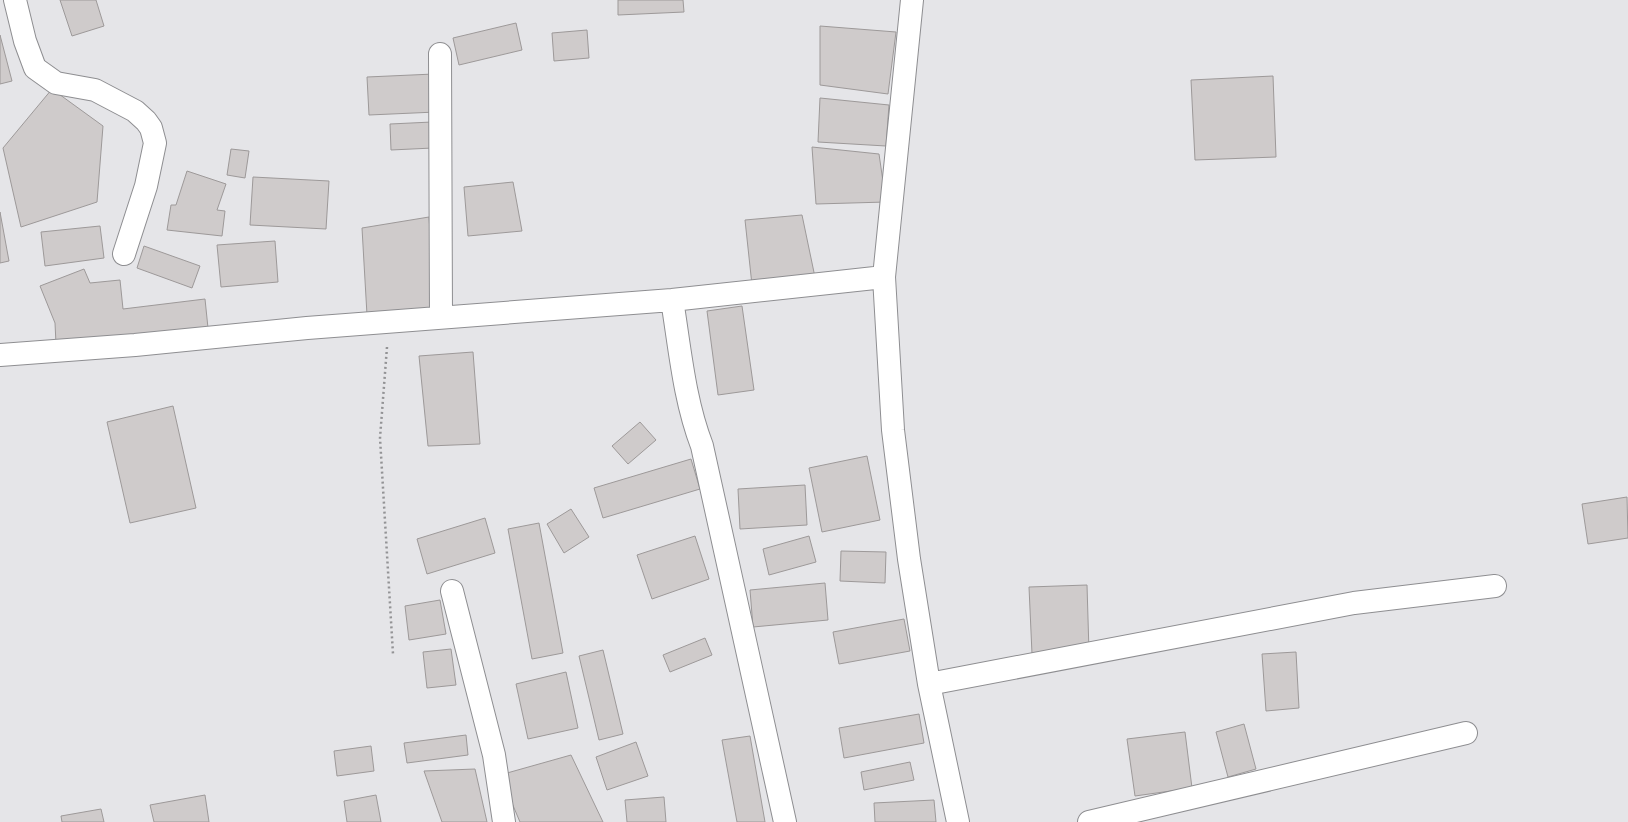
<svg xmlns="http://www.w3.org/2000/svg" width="1628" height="822" font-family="Lato,sans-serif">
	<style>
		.building { fill: #cfcbcb; stroke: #9d9999 }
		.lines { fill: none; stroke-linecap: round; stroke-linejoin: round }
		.minor-casing { stroke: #8e8e91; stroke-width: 24 }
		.path { stroke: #939395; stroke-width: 2.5; stroke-dasharray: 2 3; stroke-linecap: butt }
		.minor { stroke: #fff; stroke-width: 22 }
	</style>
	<rect width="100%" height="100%" fill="#e5e5e8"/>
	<path class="building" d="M 60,0 L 96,0 L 104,26 L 72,36 Z
		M 618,0 L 683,0 L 684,12 L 618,15 Z
		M 516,23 L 522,50 L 459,65 L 453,38 Z
		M 820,26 L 896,32 L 888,94 L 820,85 Z
		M 587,30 L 589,58 L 554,61 L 552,33 Z
		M 0,35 L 12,81 L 0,84 Z
		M 434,74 L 436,112 L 369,115 L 367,77 Z
		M 1273,76 L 1276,157 L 1195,160 L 1191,80 Z
		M 52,89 L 103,126 L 97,202 L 21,227 L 3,148 Z
		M 820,98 L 889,105 L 886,146 L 818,142 Z
		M 432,122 L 433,148 L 391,150 L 390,124 Z
		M 812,147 L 879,154 L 886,202 L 816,204 Z
		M 231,149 L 249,151 L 245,178 L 227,175 Z
		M 187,171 L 226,184 L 217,210 L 225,211 L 222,236 L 167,230 L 171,205 L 176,205 Z
		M 253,177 L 329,181 L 326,229 L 250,225 Z
		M 513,182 L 522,231 L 468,236 L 464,187 Z
		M 0,212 L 9,261 L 0,263 Z
		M 802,215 L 816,282 L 752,285 L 745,220 Z
		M 429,217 L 435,307 L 367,315 L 362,228 Z
		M 100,226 L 104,258 L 45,266 L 41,232 Z
		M 275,241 L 278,282 L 221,287 L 217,245 Z
		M 144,246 L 200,266 L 192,288 L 137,268 Z
		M 84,269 L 90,283 L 120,280 L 123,309 L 205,299 L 208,328 L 56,344 L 55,323 L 40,286 Z
		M 742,306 L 754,390 L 718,395 L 707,311 Z
		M 473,352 L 480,444 L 428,446 L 419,356 Z
		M 173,406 L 196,508 L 130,523 L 107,422 Z
		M 640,422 L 656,440 L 628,464 L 612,446 Z
		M 867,456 L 880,520 L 822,532 L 809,468 Z
		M 691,459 L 700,489 L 603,518 L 594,488 Z
		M 805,485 L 807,525 L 740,529 L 738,489 Z
		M 1627,497 L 1628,538 L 1588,544 L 1582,504 Z
		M 571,509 L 589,537 L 564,553 L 547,524 Z
		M 485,518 L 495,553 L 427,574 L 417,539 Z
		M 539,523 L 563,653 L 532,659 L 508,529 Z
		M 695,536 L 709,579 L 652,599 L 637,555 Z
		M 809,536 L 816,562 L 769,575 L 763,549 Z
		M 841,551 L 886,552 L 885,583 L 840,581 Z
		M 825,583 L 828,620 L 753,627 L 750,590 Z
		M 1087,585 L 1089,652 L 1032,654 L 1029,587 Z
		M 440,600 L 446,634 L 409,640 L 405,606 Z
		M 904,619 L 910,651 L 839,664 L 833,632 Z
		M 705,638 L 712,655 L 670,672 L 663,655 Z
		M 451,649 L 456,685 L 427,688 L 423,652 Z
		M 603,650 L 623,734 L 599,740 L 579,656 Z
		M 1296,652 L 1299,708 L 1266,711 L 1262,654 Z
		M 566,672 L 578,728 L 528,739 L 516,684 Z
		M 919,714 L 924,743 L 844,758 L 839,728 Z
		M 1244,724 L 1256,769 L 1228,777 L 1216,732 Z
		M 1185,732 L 1192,788 L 1135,796 L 1127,739 Z
		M 466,735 L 468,755 L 407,763 L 404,743 Z
		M 750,736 L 765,822 L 737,822 L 722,740 Z
		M 636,742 L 648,776 L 607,790 L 596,757 Z
		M 371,746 L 374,771 L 337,776 L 334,751 Z
		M 571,755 L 603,822 L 520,822 L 500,775 Z
		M 910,762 L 914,780 L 864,790 L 861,772 Z
		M 475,769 L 487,822 L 442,822 L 424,771 Z
		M 205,795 L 209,822 L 154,822 L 150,805 Z
		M 376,795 L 381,822 L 347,822 L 344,801 Z
		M 664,797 L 666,822 L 627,822 L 625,800 Z
		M 934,800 L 936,822 L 875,822 L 874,803 Z
		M 101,809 L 104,822 L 62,822 L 61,816 Z"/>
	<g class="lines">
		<g class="minor-casing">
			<path id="minor" d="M 15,0 L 25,41 L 35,68 L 56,83 L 95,90 L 135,111 L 146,121 L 151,128 L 155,143 L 146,186 L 124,254
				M 912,0 L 884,277 L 893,430 L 909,559 L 929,684 L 958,822
				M 440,54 L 441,317
				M 672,300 C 680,349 684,399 702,446 L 785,822
				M 0,355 L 135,345 L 307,328 L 672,300 L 884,277
				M 452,591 L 494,755 L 504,822
				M 929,684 L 1354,603 L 1495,586
				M 1089,822 L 1466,733"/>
		</g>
		<path class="path" d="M 387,347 L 380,438 L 393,654"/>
		<use href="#minor" class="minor"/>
	</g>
</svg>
